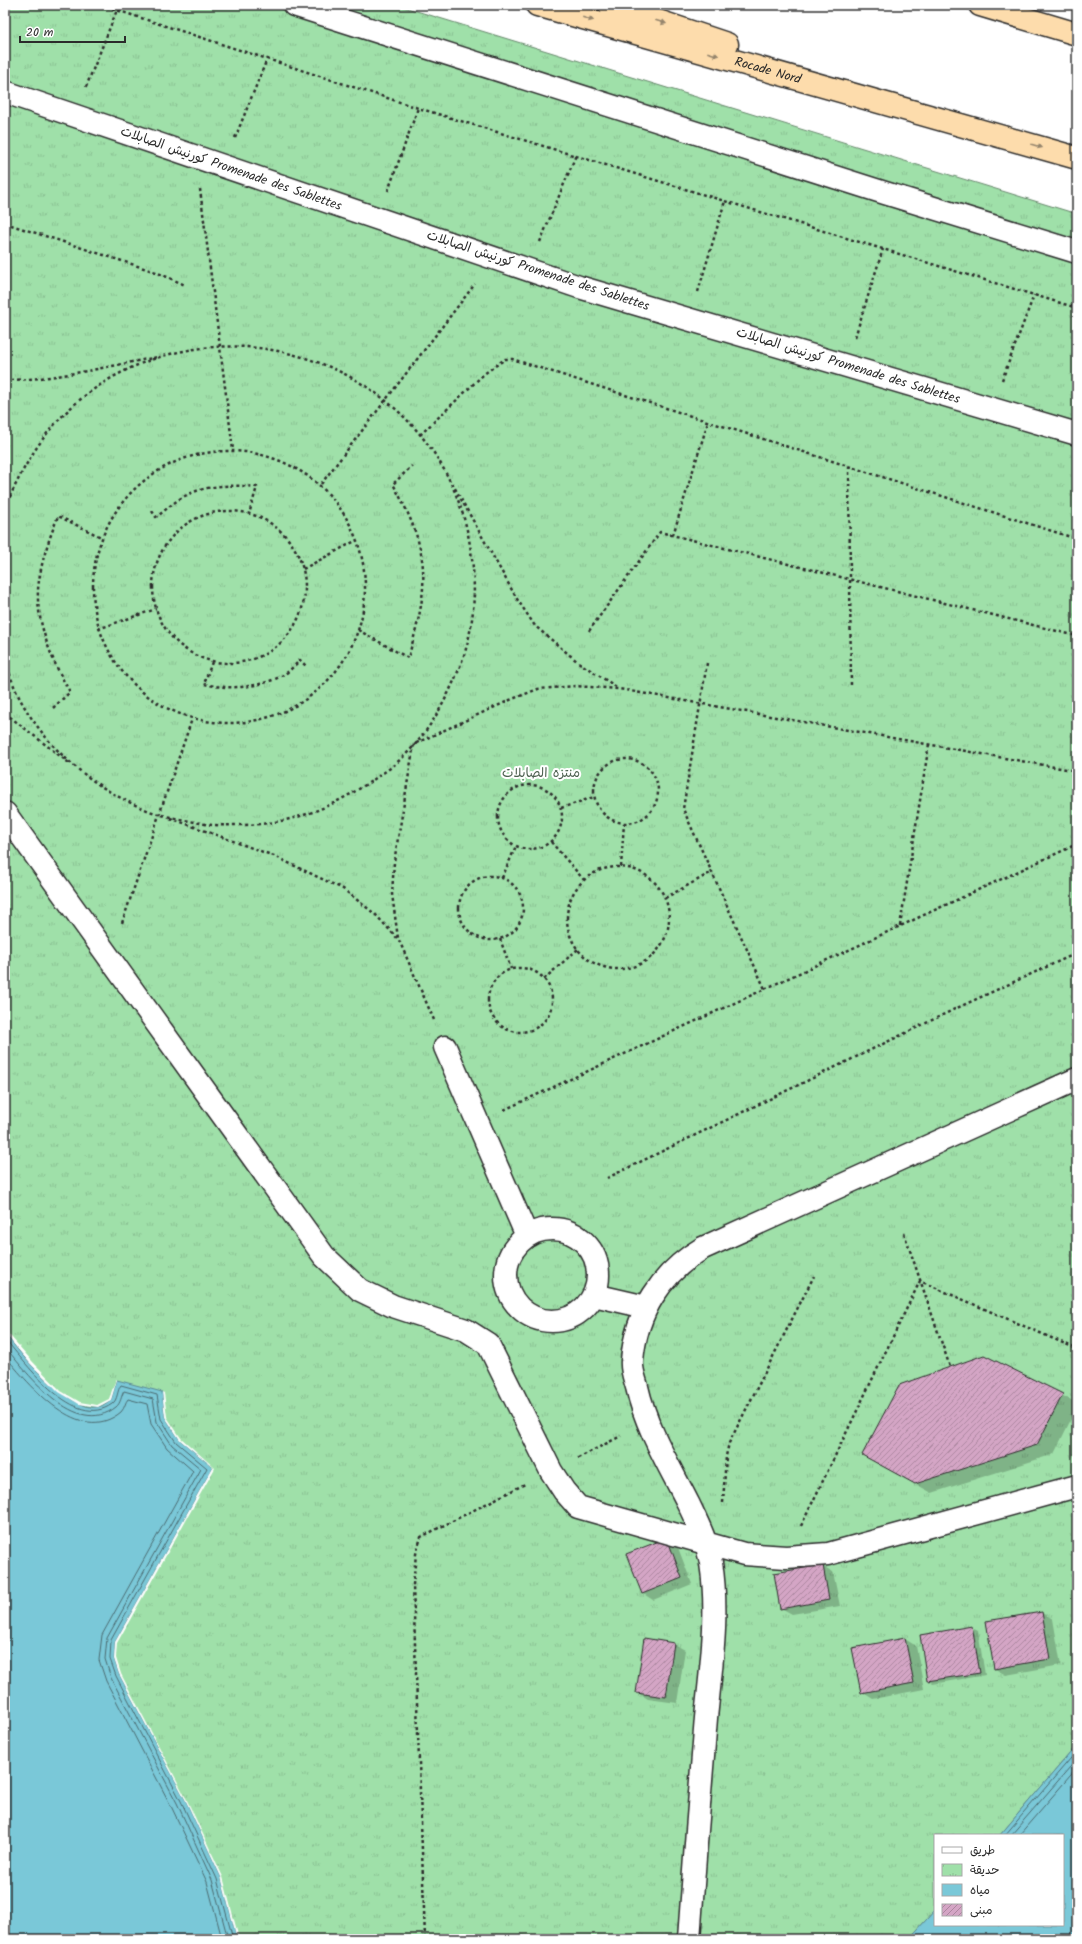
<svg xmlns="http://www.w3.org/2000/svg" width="1082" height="1944" font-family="Kalam,'Playpen Sans Arabic',sans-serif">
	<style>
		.park { fill: url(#park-tufts); stroke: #65866a }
		.water { fill: #7ac8d8; stroke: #5a8993 }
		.pier { fill: #fff }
		.shadow { fill: #0003 }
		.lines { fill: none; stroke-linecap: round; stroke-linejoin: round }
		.shore { stroke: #4b6a70; stroke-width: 1 }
		.building { fill: url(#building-hatch); stroke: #2b2b2b }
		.minor-casing { stroke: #2b2b2b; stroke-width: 25 }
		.highway-casing { stroke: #2b2b2b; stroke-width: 25 }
		.path { stroke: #2b2b2b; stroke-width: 2.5; stroke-dasharray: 3 3; stroke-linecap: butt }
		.minor { stroke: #fff; stroke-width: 22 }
		.highway { stroke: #fddcac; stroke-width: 22 }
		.oneway { fill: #94846c }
		.labels { text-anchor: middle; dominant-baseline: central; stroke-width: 4; stroke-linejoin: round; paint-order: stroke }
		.street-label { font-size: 13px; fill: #2b2b2b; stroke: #fff }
		.park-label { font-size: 13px; fill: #4e6151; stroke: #fff }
	</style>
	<defs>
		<pattern id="park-tufts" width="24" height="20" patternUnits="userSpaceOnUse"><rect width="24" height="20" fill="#9fe0a9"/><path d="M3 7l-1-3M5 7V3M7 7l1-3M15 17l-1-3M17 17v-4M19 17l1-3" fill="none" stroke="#89c092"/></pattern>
		<pattern id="building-hatch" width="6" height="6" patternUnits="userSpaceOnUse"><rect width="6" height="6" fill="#d4a5c5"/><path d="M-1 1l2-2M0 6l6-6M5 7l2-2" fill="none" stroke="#ac87a0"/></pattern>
	</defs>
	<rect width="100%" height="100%" fill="#fff"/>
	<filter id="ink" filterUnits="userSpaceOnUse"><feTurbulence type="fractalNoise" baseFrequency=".025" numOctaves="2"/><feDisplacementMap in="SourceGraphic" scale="8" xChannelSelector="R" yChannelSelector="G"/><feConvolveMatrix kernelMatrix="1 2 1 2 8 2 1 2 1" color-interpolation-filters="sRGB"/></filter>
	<g filter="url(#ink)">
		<path class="park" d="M 5,5 L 397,5 L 1077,214 L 1077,1745 L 1000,1835 L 935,1835 L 935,1910 L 909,1939 L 237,1939 L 221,1877 L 119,1674 L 114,1659 L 111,1400 C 107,1402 102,1407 98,1407 C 68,1413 23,1352 5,1332 Z"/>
		<path class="water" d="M 5,1332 C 17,1353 71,1412 97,1407 C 102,1407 107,1402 111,1400 L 117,1380 L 162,1392 L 165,1417 L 180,1440 L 213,1467 L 115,1642 L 114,1659 L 119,1674 L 185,1799 L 221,1877 L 237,1939 L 5,1939 Z
			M 1077,1745 L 1077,1939 L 909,1939 L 935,1910 L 935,1925 L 1063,1925 L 1063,1835 L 1000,1835 Z"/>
		<path class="pier" d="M 5,1330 L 32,1361 L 61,1391 L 80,1402 L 97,1405 L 109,1399 L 116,1379 L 117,1380 L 111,1400 L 98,1407 L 79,1404 L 59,1392 L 30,1363 L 7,1336 Z
			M 162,1392 L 164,1393 L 167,1417 L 181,1438 L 215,1468 L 117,1643 L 116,1658 L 121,1674 L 186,1798 L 223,1877 L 239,1939 L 237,1939 L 221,1877 L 185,1799 L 119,1674 L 114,1659 L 115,1642 L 213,1467 L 180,1440 L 165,1417 Z"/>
		<path class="shadow" d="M 984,1356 L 1077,1403 L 1077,1407 L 1054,1454 L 932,1493 L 879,1464 Z
			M 666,1539 L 677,1545 L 692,1584 L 653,1600 L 642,1593 Z
			M 823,1566 L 833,1572 L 840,1606 L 792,1614 L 781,1608 Z
			M 1042,1613 L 1053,1619 L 1061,1665 L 1006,1675 L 995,1669 L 987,1622 Z
			M 972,1628 L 978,1631 L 985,1675 L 933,1684 L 928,1680 L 921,1636 Z
			M 645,1639 L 674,1644 L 685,1650 L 677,1703 L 648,1699 L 637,1692 Z
			M 905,1639 L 916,1646 L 924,1689 L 873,1699 L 862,1692 Z"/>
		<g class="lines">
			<path class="shore" d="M 5,1339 C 27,1365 75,1431 112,1404 C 118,1400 117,1390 121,1385 L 157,1395 L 161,1419 L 176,1442 L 207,1468 L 111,1640 L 110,1659 L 116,1676 L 181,1801 L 217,1879 L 233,1939
				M 5,1347 C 28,1374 76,1439 116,1407 C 121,1403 121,1396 124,1391 L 153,1399 L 157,1422 L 172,1445 L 201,1469 L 107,1638 L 105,1659 L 111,1678 L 177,1803 L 212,1880 L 228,1939
				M 5,1356 C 30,1385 79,1447 121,1412 C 125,1408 125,1402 128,1399 L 147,1404 L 151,1424 L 167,1448 L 193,1471 L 102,1635 L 99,1660 L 106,1681 L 171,1806 L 207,1882 L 222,1939
				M 1005,1835 L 1077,1751
				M 1011,1835 L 1077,1759
				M 1019,1835 L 1077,1768"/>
		</g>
		<path class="building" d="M 984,1355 L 1063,1394 L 1037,1445 L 915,1484 L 862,1455 L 899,1385 Z
			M 667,1538 L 682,1578 L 642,1594 L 626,1554 Z
			M 823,1565 L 829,1600 L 780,1609 L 774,1573 Z
			M 1042,1612 L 1050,1659 L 994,1669 L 986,1621 Z
			M 972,1626 L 980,1673 L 927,1681 L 920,1635 Z
			M 644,1638 L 674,1643 L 666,1697 L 636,1693 Z
			M 905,1638 L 914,1683 L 861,1693 L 852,1648 Z"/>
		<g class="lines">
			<g class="minor-casing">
				<path id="minor" d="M 294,5 L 885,193 L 1077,252
					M 5,92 L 579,287 L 1077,434
					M 5,813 L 324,1256 L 360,1290 L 393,1306 L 466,1330 L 488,1344 L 551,1471 L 564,1491 L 578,1507 L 744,1554 L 786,1557 L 828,1554 L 1077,1486
					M 445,1047 L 527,1236
					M506 1275a46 46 0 1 1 92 0a46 46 0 1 1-92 0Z
					M 594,1295 L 646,1307
					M 689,1939 C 694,1865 700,1792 706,1718 C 711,1667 719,1614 711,1563 C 707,1542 698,1524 689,1505 C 670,1467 646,1428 637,1387 C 635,1379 631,1370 632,1361 C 636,1312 661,1273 703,1248 L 1077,1079"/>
			</g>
			<g class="highway-casing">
				<g id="highway">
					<path id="s1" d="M 537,5 L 1077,158"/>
					<path d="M 610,5 L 727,44"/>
					<path d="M 980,5 L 1077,34"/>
				</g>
			</g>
			<path class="path" d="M 101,5 L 418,108 L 1077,308
				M 86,87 L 117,10
				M 235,138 L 267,59
				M 200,189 L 233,450
				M 388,191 L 418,108
				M 5,223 L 156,272 L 185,285
				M 540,242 L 576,155
				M 698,292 L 725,201
				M 855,337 L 883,249
				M 5,380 C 56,380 108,366 158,357
				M 1002,380 L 1034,295
				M 420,435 L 484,374 L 505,359 L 512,359 L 1077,539
				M93 587a136 136 0 1 1 272 0a136 136 0 1 1-272 0Z
				M 849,466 L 851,688
				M 452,483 L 517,599 L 535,626 L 578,662 L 618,688
				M 321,484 L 475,284
				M 5,508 C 24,464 44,429 82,398 C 218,290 428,360 467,530 C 477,574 477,621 461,664 C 445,705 421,748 383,773 C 338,805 295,825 239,825 C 227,825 216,826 205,824 C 190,821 173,818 158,814 C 99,794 45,750 17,693 C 12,682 9,671 5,661
				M153 587a76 76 0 1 1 152 0a76 76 0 1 1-152 0Z
				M 152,511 L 156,517 C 166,510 176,500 187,495 C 209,484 233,485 257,487 L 249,514
				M 673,535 L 708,422
				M 303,569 L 357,540
				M 98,629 L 156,609
				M 358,630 L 408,658 C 430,585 431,552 393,484 L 412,466
				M 589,631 L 660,532 L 1077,636
				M 212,662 L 204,684 C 229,690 260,688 283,675 C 289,672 295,665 300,660 L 306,666
				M 707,663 L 683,809 L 765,989
				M 53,708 L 70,692 C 52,662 33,616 39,581 C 42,558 50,537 58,516 L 101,537
				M 5,713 L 69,763
				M594 791a32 32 0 1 1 64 0a32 32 0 1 1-64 0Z
				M498 817a32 32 0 1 1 64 0a32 32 0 1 1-64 0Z
				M 561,808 L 594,797
				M 170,818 L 274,856 L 343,889 L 375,914 L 397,938
				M 551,842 L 584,880
				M 621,867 L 624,823
				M567 918a51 51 0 1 1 102 0a51 51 0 1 1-102 0Z
				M459 908a32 32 0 1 1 64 0a32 32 0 1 1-64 0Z
				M 502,878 L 516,846
				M 665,898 L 712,872
				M 122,923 L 192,719
				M 900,926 L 929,744
				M 500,939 L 511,969
				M488 1000a32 32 0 1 1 64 0a32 32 0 1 1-64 0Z
				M 544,979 L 578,949
				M 434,1020 L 398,938 L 392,894 L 394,862 L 414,744 L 510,700 L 538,689 L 575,686 L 619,689 L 1077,771
				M 504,1110 L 1077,844
				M 607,1178 L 957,1008 L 1077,953
				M 904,1233 L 950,1367
				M 578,1458 L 621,1436
				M 723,1503 L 726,1456 L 729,1443 L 814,1276
				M 801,1526 L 920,1281 L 1077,1349
				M 425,1939 L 413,1585 L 416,1554 L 421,1537 L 525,1484"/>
			<use href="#minor" class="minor"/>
			<use href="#highway" class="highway"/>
		</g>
		<defs><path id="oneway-solid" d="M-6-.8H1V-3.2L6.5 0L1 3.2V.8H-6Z"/></defs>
		<g class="oneway">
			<use href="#oneway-solid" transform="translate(588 19) rotate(16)"/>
			<use href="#oneway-solid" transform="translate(661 22) rotate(18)"/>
			<use href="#oneway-solid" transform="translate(713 54) rotate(16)"/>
			<use href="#oneway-solid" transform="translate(1037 146) rotate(17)"/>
		</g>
	</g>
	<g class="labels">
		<g class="street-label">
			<text stroke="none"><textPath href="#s1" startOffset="240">Rocade Nord</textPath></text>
			<text transform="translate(231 169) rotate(19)">كورنيش الصابلات Promenade des Sablettes</text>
			<text transform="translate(538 271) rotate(18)">كورنيش الصابلات Promenade des Sablettes</text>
			<text transform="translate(848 366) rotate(17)">كورنيش الصابلات Promenade des Sablettes</text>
		</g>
		<g class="park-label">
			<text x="541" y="773">منتزه الصابلات</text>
		</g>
	</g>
	<rect width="1082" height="1944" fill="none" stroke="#fff" stroke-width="20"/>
	<rect x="10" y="10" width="1062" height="1924" fill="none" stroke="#2b2b2b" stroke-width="1.5" filter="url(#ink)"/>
	<rect x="934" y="1834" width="130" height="92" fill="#ffffff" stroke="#aaaaaa"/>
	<rect x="942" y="1847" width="20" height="6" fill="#ffffff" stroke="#aaaaaa"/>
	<text x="970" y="1854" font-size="12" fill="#2b2b2b">طريق</text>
	<rect x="942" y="1864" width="20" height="12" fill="url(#park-tufts)" stroke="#aaaaaa"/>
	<text x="970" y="1874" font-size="12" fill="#2b2b2b">حديقة</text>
	<rect x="942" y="1884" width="20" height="12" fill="#7ac8d8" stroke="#aaaaaa"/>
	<text x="970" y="1894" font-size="12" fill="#2b2b2b">مياه</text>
	<rect x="942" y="1904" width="20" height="12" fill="url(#building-hatch)" stroke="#aaaaaa"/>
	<text x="970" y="1914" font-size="12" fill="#2b2b2b">مبنى</text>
	<path d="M20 36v6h105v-6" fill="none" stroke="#2b2b2b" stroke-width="2"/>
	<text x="26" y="36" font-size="12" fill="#2b2b2b" stroke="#ffffff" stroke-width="3" paint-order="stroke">20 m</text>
</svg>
